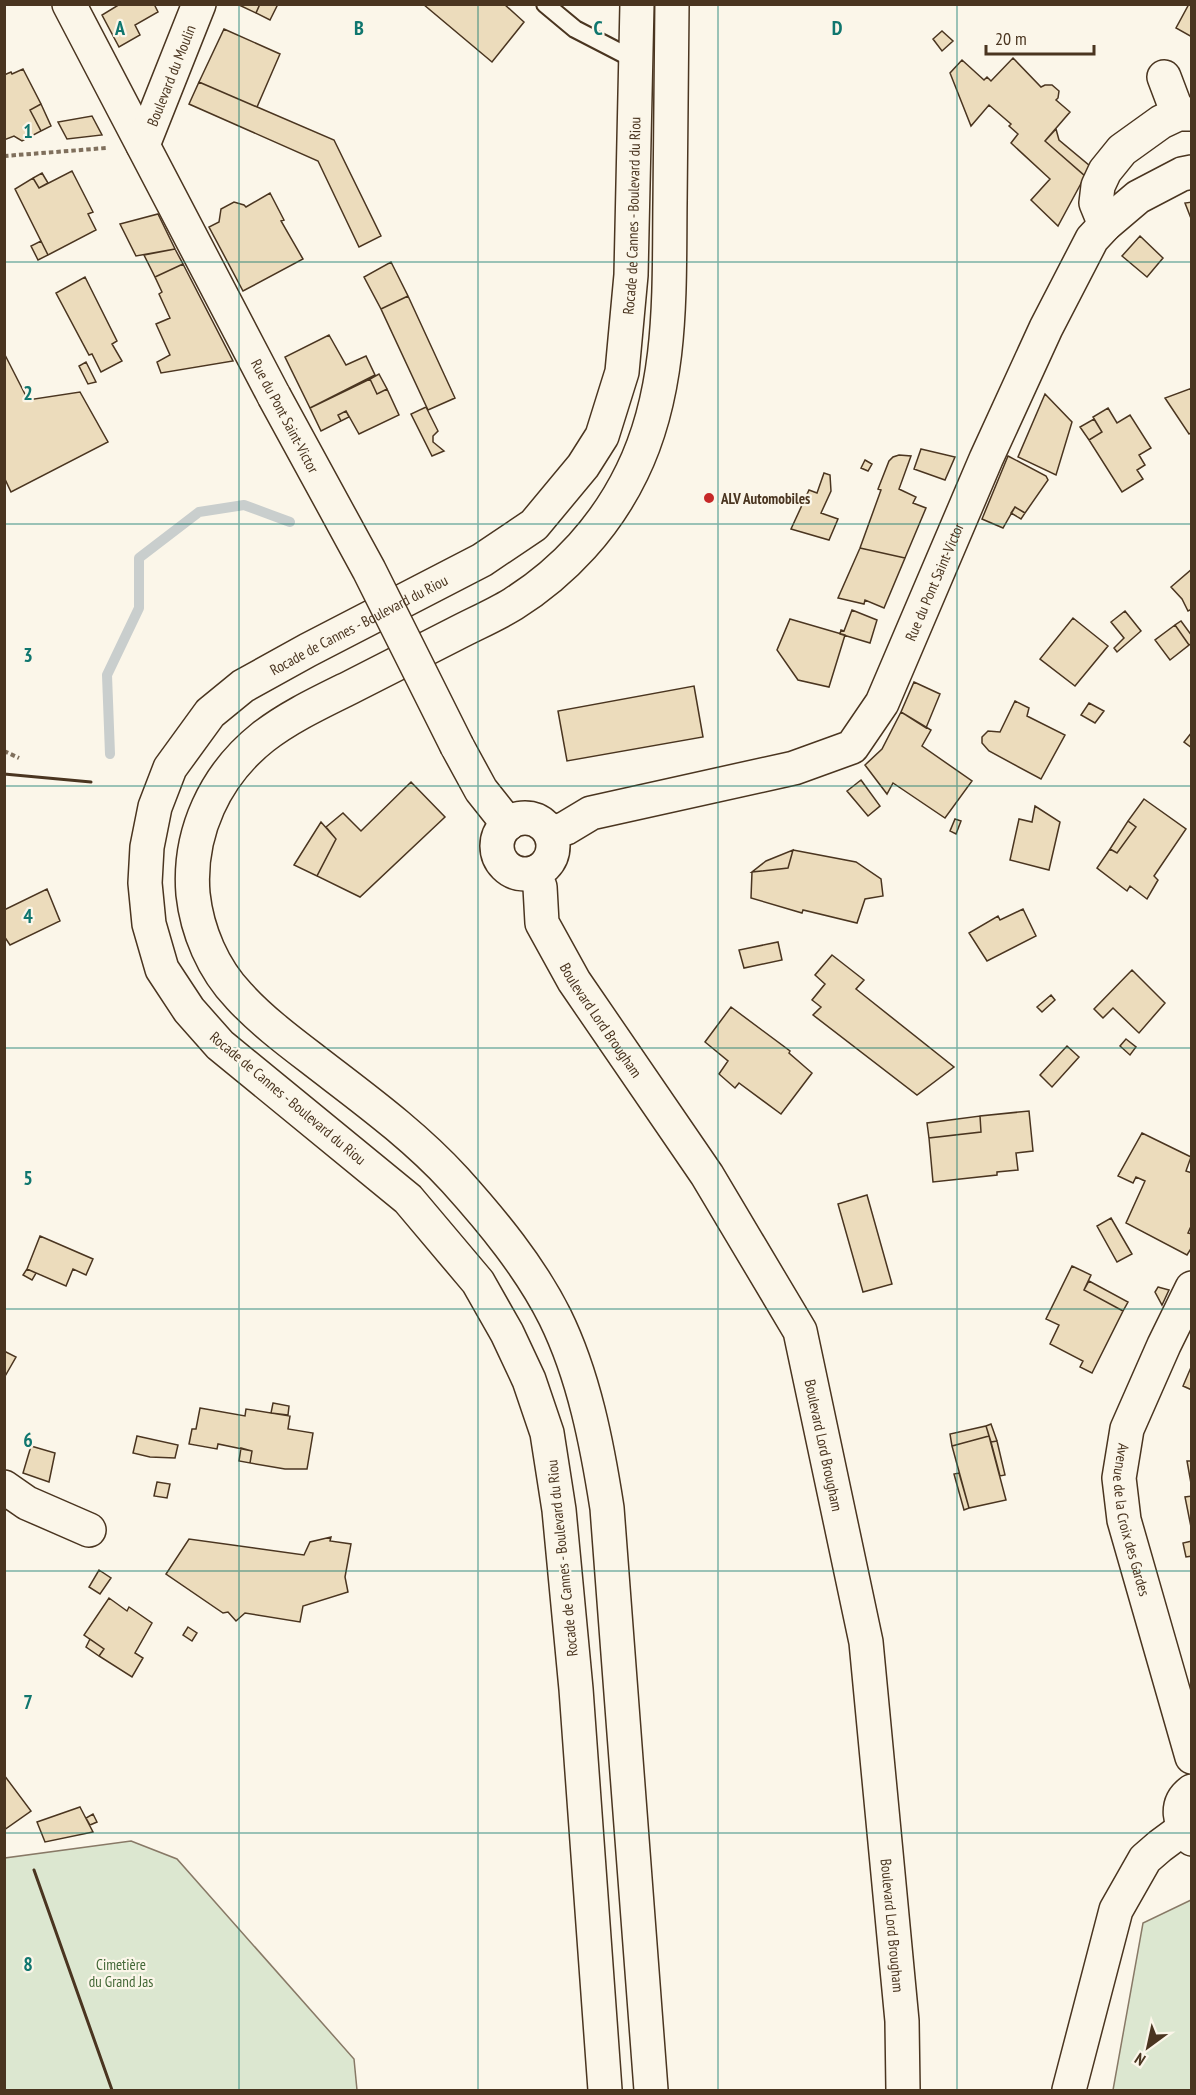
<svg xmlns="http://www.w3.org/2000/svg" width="1196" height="2095" font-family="'PT Sans Narrow',sans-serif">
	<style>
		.green { fill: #dce7d0; stroke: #887966; stroke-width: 1.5 }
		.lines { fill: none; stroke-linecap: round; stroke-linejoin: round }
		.stream { stroke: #c9cecd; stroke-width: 10 }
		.building { fill: #ecdcbc; stroke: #4a3520; stroke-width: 1.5 }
		.service-casing { stroke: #4a3520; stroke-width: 20 }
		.minor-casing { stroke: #4a3520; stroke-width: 36 }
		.trunk-casing { stroke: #4a3520; stroke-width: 36 }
		.path { stroke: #7f6f5c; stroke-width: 4; stroke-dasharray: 4.5 3; stroke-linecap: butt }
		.service { stroke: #fbf6e9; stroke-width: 16 }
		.minor { stroke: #fbf6e9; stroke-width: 33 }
		.trunk { stroke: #fbf6e9; stroke-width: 33 }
		.minor-bridge-casing { stroke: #4a3520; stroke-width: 36; stroke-linecap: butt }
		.minor-bridge { stroke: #fbf6e9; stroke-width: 33 }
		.wall { stroke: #4a3520; stroke-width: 3 }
		.grid { fill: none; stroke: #0f766e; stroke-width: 1.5; stroke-opacity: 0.55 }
		.poi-dot { fill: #c62828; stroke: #fbf6e9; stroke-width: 2 }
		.labels { text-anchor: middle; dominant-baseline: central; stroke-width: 4.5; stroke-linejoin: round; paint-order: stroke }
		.street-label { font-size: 15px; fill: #4a3520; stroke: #fbf6e9 }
		.poi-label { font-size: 15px; font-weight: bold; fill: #4a3520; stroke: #fbf6e9; text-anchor: start }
		.park-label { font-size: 15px; fill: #436837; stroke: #fbf6e9 }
		.grid-label { font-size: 20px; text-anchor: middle; font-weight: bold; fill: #0f766e; stroke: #fbf6e9; stroke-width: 4.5; stroke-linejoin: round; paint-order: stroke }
	</style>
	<rect width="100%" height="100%" fill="#fbf6e9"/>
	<path class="green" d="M 131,1841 L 177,1859 L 354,2059 L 357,2090 L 5,2090 L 5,1858 Z
		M 1191,1900 L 1191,2090 L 1113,2090 L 1143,1923 Z"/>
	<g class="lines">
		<path class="stream" d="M 110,754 L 107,675 L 139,608 L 139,558 L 199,512 L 244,505 L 290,522"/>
	</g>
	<path class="building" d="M 120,4 L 154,4 L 158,12 L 135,25 L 140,35 L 119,47 L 102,15 Z
		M 237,4 L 260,4 L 256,13 Z
		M 260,4 L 278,4 L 270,20 L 256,13 Z
		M 423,4 L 504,4 L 524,22 L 492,62 Z
		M 1189,4 L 1192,4 L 1192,37 L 1176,28 Z
		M 224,29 L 280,54 L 257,107 L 199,82 Z
		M 942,31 L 953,41 L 942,51 L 933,39 Z
		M 1013,58 L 1041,87 L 1045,85 L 1052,85 L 1059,91 L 1058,98 L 1056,100 L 1070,112 L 1045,141 L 1085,176 L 1058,226 L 1031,200 L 1050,179 L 1011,143 L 1018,134 L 1009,126 L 1011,124 L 989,105 L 971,126 L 950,73 L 962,60 L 984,80 L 987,77 L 991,81 Z
		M 23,69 L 41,104 L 30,110 L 41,131 L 22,141 L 14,136 L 4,140 L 4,75 L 11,72 L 12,74 Z
		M 199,82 L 334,140 L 381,236 L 359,247 L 318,161 L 189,104 Z
		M 41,104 L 51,126 L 41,131 L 30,110 Z
		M 92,116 L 102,135 L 67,139 L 58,122 Z
		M 1056,129 L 1059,140 L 1090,166 L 1085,176 L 1045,141 Z
		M 72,171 L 93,212 L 88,214 L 96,230 L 48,255 L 15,189 L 33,178 L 39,188 Z
		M 42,173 L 48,183 L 39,188 L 33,178 Z
		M 270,193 L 284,220 L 281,221 L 303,259 L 243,291 L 209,227 L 219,222 L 221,209 L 234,202 L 244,205 L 246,207 Z
		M 1192,202 L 1192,221 L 1185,203 Z
		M 158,214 L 175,249 L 136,256 L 120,224 Z
		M 1140,236 L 1163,258 L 1147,277 L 1122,256 Z
		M 41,241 L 48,255 L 38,260 L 31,246 Z
		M 175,249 L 183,264 L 155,277 L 144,255 Z
		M 391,262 L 408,296 L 381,309 L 364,277 Z
		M 183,264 L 233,361 L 161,373 L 157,362 L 170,355 L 156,324 L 170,318 L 159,294 L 162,292 L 155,277 Z
		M 85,277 L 117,341 L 112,344 L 122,361 L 101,372 L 92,354 L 89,355 L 56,293 Z
		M 408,296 L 455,398 L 428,410 L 381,309 Z
		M 329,335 L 346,365 L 366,356 L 375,375 L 310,408 L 285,357 Z
		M 4,353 L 28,400 L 80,392 L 108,442 L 11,492 L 4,477 Z
		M 86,362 L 96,382 L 88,384 L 79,366 Z
		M 379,374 L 387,389 L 377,394 L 370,379 Z
		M 370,379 L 377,394 L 387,389 L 399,415 L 359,434 L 346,411 L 338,415 L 341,421 L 321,431 L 310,408 Z
		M 1192,388 L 1192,432 L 1189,434 L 1165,398 Z
		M 1045,394 L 1072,422 L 1056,475 L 1018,457 Z
		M 426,407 L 438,431 L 433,436 L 433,442 L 444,451 L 432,456 L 411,414 Z
		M 1108,408 L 1117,423 L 1130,415 L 1151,448 L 1139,455 L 1145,465 L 1137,470 L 1143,479 L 1122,492 L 1089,440 L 1102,432 L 1093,417 Z
		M 346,411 L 349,417 L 341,421 L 338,415 Z
		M 1094,419 L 1102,432 L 1089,440 L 1080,427 Z
		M 921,449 L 955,457 L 945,480 L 914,469 Z
		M 899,455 L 911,456 L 899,489 L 916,497 L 913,503 L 926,508 L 905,558 L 860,548 L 881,490 L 878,489 L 889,461 L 893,457 Z
		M 1008,456 L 1046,476 L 1048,480 L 1025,513 L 1015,507 L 1003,528 L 982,519 Z
		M 865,460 L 872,464 L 868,471 L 861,468 Z
		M 824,473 L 830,475 L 831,491 L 821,513 L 838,519 L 829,540 L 791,529 L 809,490 L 817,493 Z
		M 1015,507 L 1025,513 L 1021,519 L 1011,513 Z
		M 860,548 L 905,558 L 884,608 L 865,600 L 864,604 L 838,598 Z
		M 1192,569 L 1192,609 L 1188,611 L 1182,599 L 1171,587 Z
		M 852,610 L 877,620 L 870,643 L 840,634 L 841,630 L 844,631 Z
		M 1125,611 L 1141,631 L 1117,652 L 1114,648 L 1124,638 L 1111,622 Z
		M 1073,618 L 1108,646 L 1075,686 L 1040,659 Z
		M 790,619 L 845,635 L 829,687 L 798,680 L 777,650 Z
		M 1181,621 L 1192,636 L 1192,643 L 1189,645 L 1175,625 Z
		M 1175,625 L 1189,645 L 1170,660 L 1155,640 Z
		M 914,682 L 940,694 L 926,728 L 901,712 Z
		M 694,686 L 703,737 L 567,761 L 558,711 Z
		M 1015,701 L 1029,708 L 1027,716 L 1065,735 L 1041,779 L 989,751 L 982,743 L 982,737 L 988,731 L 1000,732 Z
		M 1089,703 L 1104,711 L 1095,723 L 1081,715 Z
		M 901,712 L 931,730 L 922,746 L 972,781 L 945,818 L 893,783 L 887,794 L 865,765 L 882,749 Z
		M 1192,732 L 1192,748 L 1184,742 Z
		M 861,780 L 880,806 L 868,816 L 847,791 Z
		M 411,782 L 445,817 L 360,897 L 317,876 L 336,839 L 326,827 L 343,813 L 361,831 Z
		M 1144,799 L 1186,829 L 1154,876 L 1158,880 L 1147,899 L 1130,886 L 1127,891 L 1097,868 L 1110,849 L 1117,853 L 1136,827 L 1128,821 Z
		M 1035,806 L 1060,822 L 1049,870 L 1010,860 L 1019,819 L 1032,822 Z
		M 955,819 L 961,821 L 956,834 L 950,831 Z
		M 1128,821 L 1136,827 L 1117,853 L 1110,849 Z
		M 321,822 L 336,839 L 317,876 L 294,865 Z
		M 793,850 L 856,862 L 881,879 L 883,896 L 865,899 L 857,923 L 803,910 L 802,913 L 751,898 L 752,872 L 788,868 Z
		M 793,850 L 788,868 L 752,872 L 766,861 Z
		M 47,889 L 60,921 L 10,945 L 4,936 L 4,910 Z
		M 1023,909 L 1036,936 L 987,961 L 969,933 L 998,916 L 1000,920 Z
		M 778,942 L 782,960 L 744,968 L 739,950 Z
		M 832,955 L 864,980 L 856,989 L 954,1067 L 917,1095 L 813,1015 L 821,1007 L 812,1000 L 825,984 L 815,975 Z
		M 1132,970 L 1165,1003 L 1139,1033 L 1113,1008 L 1103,1018 L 1094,1009 Z
		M 1051,995 L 1055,1000 L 1042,1012 L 1037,1007 Z
		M 731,1007 L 790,1051 L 789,1053 L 812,1073 L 781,1114 L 739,1083 L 735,1088 L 719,1074 L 728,1061 L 705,1042 Z
		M 1126,1039 L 1136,1047 L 1130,1055 L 1120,1046 Z
		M 1067,1046 L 1079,1057 L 1052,1087 L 1040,1075 Z
		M 1029,1111 L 1033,1151 L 1016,1153 L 1018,1170 L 997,1172 L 997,1175 L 933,1182 L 929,1138 L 981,1132 L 980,1116 Z
		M 980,1116 L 981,1132 L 929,1138 L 927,1123 Z
		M 1142,1133 L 1191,1157 L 1186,1171 L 1192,1173 L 1192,1224 L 1188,1233 L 1192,1234 L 1192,1247 L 1187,1255 L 1126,1223 L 1145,1181 L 1136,1177 L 1133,1183 L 1118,1176 Z
		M 867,1195 L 892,1284 L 863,1292 L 838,1204 Z
		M 1111,1218 L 1132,1254 L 1117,1262 L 1097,1226 Z
		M 40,1236 L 93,1259 L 86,1275 L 73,1269 L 66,1286 L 27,1269 Z
		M 1072,1266 L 1091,1275 L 1084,1290 L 1123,1311 L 1092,1373 L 1080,1367 L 1083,1361 L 1050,1344 L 1059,1325 L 1046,1319 Z
		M 27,1269 L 36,1273 L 32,1280 L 23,1275 Z
		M 1089,1281 L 1128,1302 L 1123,1311 L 1084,1290 Z
		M 1158,1287 L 1169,1290 L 1162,1305 L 1155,1292 Z
		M 4,1351 L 16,1357 L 4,1378 Z
		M 1192,1365 L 1192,1390 L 1183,1386 Z
		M 273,1403 L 289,1406 L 288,1415 L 271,1413 Z
		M 200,1408 L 245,1416 L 246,1409 L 290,1416 L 288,1429 L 313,1433 L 307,1469 L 285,1469 L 250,1463 L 252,1451 L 218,1444 L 217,1449 L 189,1444 L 192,1429 L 196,1429 Z
		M 991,1424 L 997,1441 L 991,1442 L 986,1426 Z
		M 986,1426 L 989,1436 L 952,1446 L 950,1434 Z
		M 137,1436 L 178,1445 L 175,1458 L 150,1457 L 133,1453 Z
		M 989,1436 L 1006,1500 L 969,1508 L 952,1446 Z
		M 997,1441 L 1005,1475 L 1000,1476 L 991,1442 Z
		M 31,1446 L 55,1453 L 49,1482 L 23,1473 Z
		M 241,1448 L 252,1451 L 250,1463 L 239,1461 Z
		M 1187,1461 L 1192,1461 L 1192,1489 Z
		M 959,1473 L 969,1508 L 964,1510 L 954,1474 Z
		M 157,1482 L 170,1484 L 167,1498 L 154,1496 Z
		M 1192,1496 L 1192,1532 L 1185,1497 Z
		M 331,1537 L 330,1541 L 351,1544 L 345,1577 L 348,1592 L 303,1606 L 300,1622 L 245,1613 L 236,1621 L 228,1612 L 223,1613 L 166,1574 L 189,1539 L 304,1555 L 310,1542 Z
		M 1192,1541 L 1192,1556 L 1186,1557 L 1183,1543 Z
		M 99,1570 L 111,1578 L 100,1594 L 89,1587 Z
		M 109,1598 L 127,1611 L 129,1607 L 152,1623 L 135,1653 L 143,1658 L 132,1677 L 99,1656 L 104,1649 L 84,1635 Z
		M 188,1627 L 197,1633 L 192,1641 L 183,1635 Z
		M 90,1639 L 104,1649 L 99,1656 L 86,1647 Z
		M 4,1775 L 31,1811 L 4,1830 Z
		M 80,1807 L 93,1832 L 45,1842 L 37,1822 Z
		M 93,1814 L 97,1822 L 90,1825 L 86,1818 Z"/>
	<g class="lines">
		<g class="service-casing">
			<path id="service" d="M 545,4 L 575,29 L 637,61"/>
		</g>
		<g class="minor-casing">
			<g id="minor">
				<path d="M 69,4 L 274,396"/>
				<path d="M 1164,77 L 1178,114"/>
				<path id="s1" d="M 143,145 L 199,4"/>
				<path d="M 1105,225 L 1096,203 L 1098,186 L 1105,171 L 1122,150 L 1161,122 L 1178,114 L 1192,114"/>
				<path d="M 457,746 L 481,790 L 508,824"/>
				<circle cx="525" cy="846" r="28"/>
				<path id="s2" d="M 551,834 L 566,828 L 591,813 L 794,768 L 852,747 L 882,703 L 986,459 L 1046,328 L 1092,239 L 1105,225 L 1138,197 L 1182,174 L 1192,172"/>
				<path id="s3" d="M 534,873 L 540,887 L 542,923 L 574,981 L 707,1175 L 800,1331 L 866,1642 L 902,2021 L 903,2090"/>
				<path id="s4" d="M 1192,1288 L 1164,1345 L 1127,1429 L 1119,1478 L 1124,1520 L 1192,1757"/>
				<path d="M 4,1487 L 27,1503 L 89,1530"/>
				<path d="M 1192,1791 C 1174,1804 1179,1824 1192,1839"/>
				<path d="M 1069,2090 L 1116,1910 L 1145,1859 L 1160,1846 L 1183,1829"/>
			</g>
		</g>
		<g class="trunk-casing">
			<g id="trunk">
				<path id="s5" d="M 605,2090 L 576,1689 L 559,1510 L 547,1433 L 529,1380 L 507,1333 L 478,1282 L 408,1199 L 220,1045 L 189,1010 L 162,969 L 149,924 L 145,883 L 147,847 L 155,807 L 170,768 L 210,713 L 243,686 L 308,650 L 482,560 L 534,525 L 583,466 L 602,436 L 622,372 L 631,275 L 637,4"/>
				<path d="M 651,2090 L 607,1508 C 597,1444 584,1376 555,1317 C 530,1267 492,1221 455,1180 C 412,1133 360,1096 311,1058 C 286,1039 260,1019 239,996 C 213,969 197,931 193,894 C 188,833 215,775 263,737 C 290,716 323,701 353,686 C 387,669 421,651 455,634 C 474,624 495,615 513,604 C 564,572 606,526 632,472 C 673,388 669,294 670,203 C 671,137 671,71 672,4"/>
			</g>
		</g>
		<path class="path" d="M 4,156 L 106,148
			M 4,751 L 19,758"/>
		<use href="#service" class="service"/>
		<use href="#minor" class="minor"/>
		<use href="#trunk" class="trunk"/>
		<g class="minor-bridge-casing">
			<path id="minor-bridge" d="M 274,396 L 369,570 L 457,746"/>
		</g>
		<use href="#minor-bridge" class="minor-bridge"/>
		<path class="wall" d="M 4,774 L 91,782
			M 34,1870 L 112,2090"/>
	</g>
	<path class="grid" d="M 239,4 L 239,2090M 478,4 L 478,2090M 718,4 L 718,2090M 957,4 L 957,2090M 4,262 L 1192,262M 4,524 L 1192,524M 4,786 L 1192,786M 4,1048 L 1192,1048M 4,1309 L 1192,1309M 4,1571 L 1192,1571M 4,1833 L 1192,1833"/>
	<circle class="poi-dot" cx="709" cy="498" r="6"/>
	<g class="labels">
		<g class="street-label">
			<text stroke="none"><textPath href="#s1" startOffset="75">Boulevard du Moulin</textPath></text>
			<text stroke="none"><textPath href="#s5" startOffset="2260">Rocade de Cannes - Boulevard du Riou</textPath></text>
			<text transform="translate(285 416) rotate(62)">Rue du Pont Saint-Victor</text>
			<text stroke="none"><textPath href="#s2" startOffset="500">Rue du Pont Saint-Victor</textPath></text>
			<text stroke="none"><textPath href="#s5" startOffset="1722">Rocade de Cannes - Boulevard du Riou</textPath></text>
			<text stroke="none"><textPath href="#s3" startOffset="165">Boulevard Lord Brougham</textPath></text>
			<text transform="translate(288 1098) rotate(40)">Rocade de Cannes - Boulevard du Riou</text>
			<text stroke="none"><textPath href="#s3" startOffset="651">Boulevard Lord Brougham</textPath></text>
			<text stroke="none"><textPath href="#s4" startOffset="248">Avenue de la Croix des Gardes</textPath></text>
			<text transform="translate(562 1558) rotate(-96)">Rocade de Cannes - Boulevard du Riou</text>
			<text stroke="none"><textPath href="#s3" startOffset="1137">Boulevard Lord Brougham</textPath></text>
		</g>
		<g class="poi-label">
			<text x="721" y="498">ALV Automobiles</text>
		</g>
		<g class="park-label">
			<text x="121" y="1964">Cimetière<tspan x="121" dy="17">du Grand Jas</tspan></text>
		</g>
	</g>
	<g class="grid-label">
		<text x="120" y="35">A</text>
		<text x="359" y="35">B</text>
		<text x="598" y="35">C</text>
		<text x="837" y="35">D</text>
		<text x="28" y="138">1</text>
		<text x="28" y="400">2</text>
		<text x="28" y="662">3</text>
		<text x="28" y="923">4</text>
		<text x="28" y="1185">5</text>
		<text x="28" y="1447">6</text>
		<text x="28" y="1709">7</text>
		<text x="28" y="1971">8</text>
	</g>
	<rect width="1196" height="2095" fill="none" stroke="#4a3520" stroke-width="12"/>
	<g transform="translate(1148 2047) rotate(213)" stroke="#fbf6e9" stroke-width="4.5" paint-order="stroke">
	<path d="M0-4.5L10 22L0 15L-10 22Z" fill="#4a3520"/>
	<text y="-9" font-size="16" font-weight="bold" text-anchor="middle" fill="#4a3520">N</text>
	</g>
	<path d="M986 45v9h108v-9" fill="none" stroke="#4a3520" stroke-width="3"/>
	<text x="995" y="45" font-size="18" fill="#4a3520" stroke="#fbf6e9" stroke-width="4.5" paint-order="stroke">20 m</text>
</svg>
